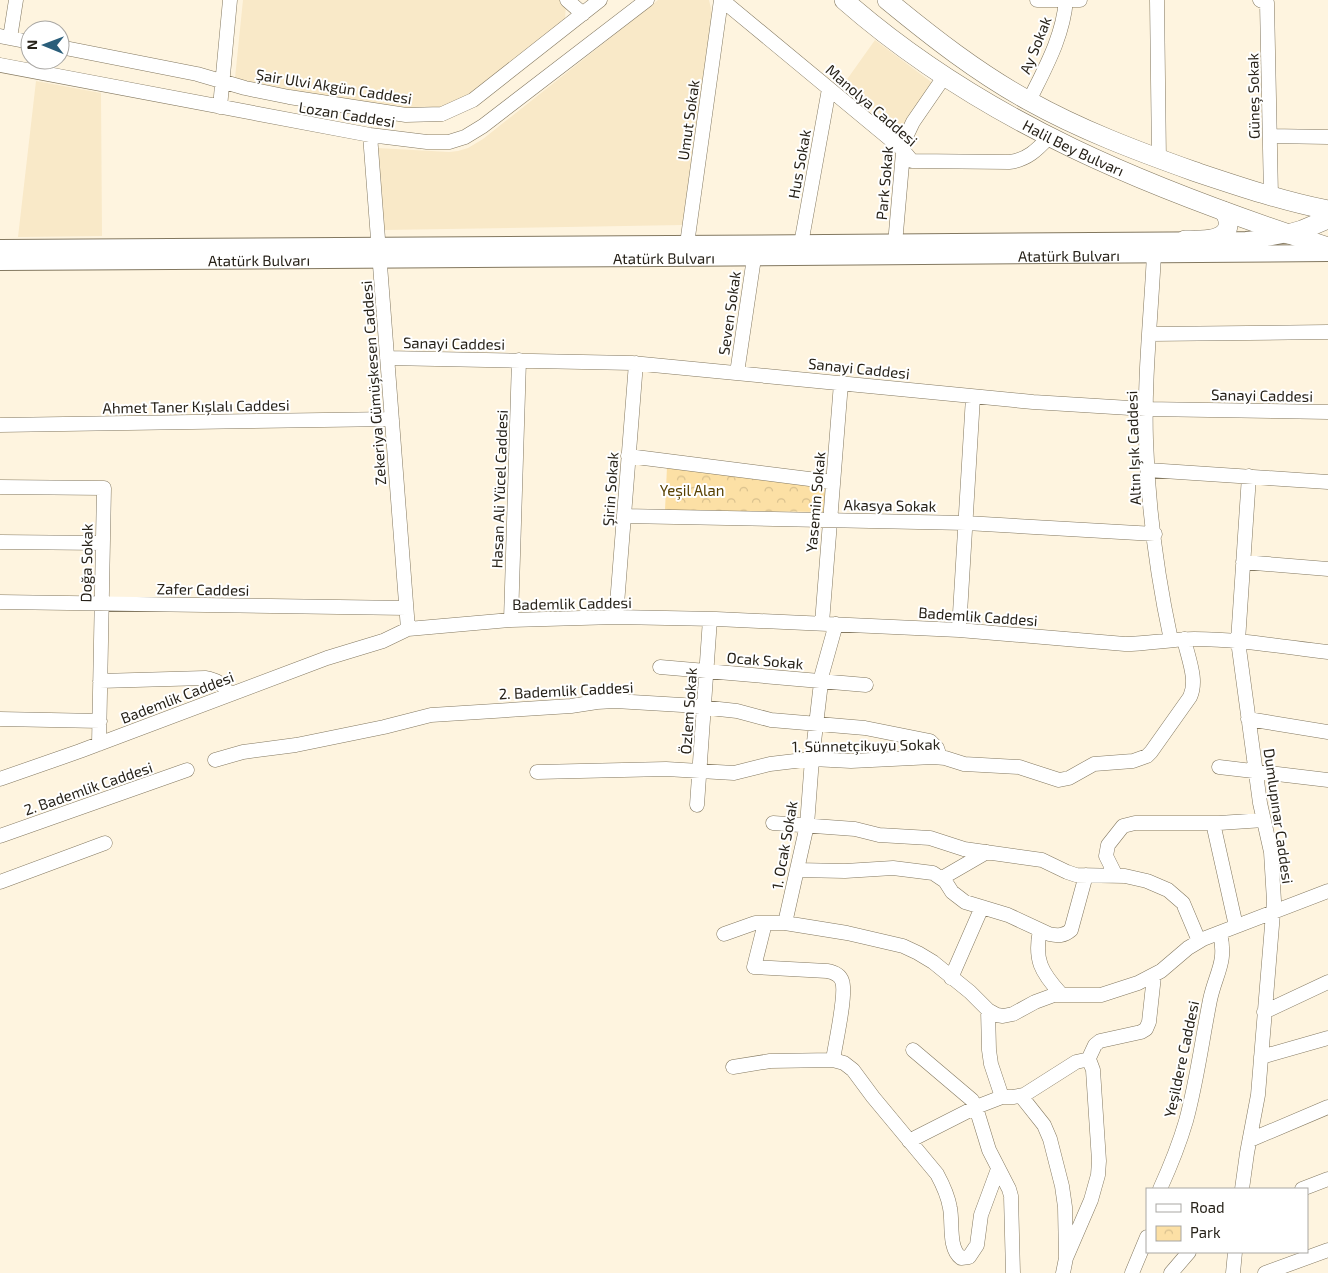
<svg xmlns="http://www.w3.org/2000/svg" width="1328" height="1273" font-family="'Exo 2',sans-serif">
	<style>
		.built { fill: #f9e9c8 }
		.park { fill: url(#park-crowns) }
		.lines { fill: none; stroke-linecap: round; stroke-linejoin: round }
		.minor-casing { stroke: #837860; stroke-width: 15 }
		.major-casing { stroke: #837860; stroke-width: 18 }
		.highway-casing { stroke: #837860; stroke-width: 20 }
		.minor { stroke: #fff; stroke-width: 14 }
		.major { stroke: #fff; stroke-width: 16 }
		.highway { stroke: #fff; stroke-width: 19 }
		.labels { text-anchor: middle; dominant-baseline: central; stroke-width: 4; stroke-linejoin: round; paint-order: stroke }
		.street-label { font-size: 15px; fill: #272219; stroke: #fff }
		.park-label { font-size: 15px; fill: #574000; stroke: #fff }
	</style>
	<defs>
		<pattern id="park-crowns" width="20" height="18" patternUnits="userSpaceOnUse" patternTransform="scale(1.25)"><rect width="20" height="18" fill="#fce0a5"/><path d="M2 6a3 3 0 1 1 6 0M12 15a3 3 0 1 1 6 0" fill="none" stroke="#d8c08d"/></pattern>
	</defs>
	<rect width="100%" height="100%" fill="#fef4df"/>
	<path class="built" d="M 243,0 L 561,0 L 566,4 L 565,19 L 475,91 L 446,107 L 433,109 L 399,108 L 257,85 L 245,82 L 235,78 Z
		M 658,0 L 709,0 L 713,17 L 683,225 L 384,230 L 377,148 L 449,152 L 458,151 L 468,148 L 483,139 Z
		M 875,40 L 934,84 L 903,127 L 894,124 L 843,85 Z
		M 36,81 L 101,93 L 102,236 L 18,237 Z"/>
	<path class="park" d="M 667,467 L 827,487 L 825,512 L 665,510 Z"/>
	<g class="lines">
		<g class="minor-casing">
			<path id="minor" d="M 567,0 L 583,14
				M 722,0 L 902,149 L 912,161 L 1009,162 C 1027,160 1037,150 1049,137
				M 1037,0 L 1080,0
				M 1157,0 L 1159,159
				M 1260,0 L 1267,3 L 1271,196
				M 0,36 L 30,42
				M 10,38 L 16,0
				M 60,47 L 197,74 L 245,88 L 289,97 L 406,115 L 442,114 L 473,100 L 600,0
				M 0,65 L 370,135 L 427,142 L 449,142 L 465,137 L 483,126 L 647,0
				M 1029,101 C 1045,68 1063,37 1066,0
				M 220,107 L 230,0
				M 370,135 L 408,629
				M 1270,136 L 1328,137
				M 687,244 L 721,0
				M 801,244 L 829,89
				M 895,244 L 904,141 L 913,122 L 944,77
				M 1154,254 C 1151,316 1144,379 1146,440 C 1148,507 1157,575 1171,640
				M 1150,334 L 1328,332
				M 387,358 L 632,363 L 1033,402 L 1146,409 L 1328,412
				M 737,373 L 754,258
				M 0,425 L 392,419
				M 628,456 L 833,482
				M 1148,470 L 1328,482
				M 0,487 L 104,488 L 99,744
				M 624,516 L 966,523 L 1155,534
				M 0,542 L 102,543
				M 1243,562 L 1328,569
				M 0,602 L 406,608
				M 616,617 L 636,363
				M 511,620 L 519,360
				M 822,623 L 841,383
				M 959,630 L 973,397
				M 660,667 L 866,685
				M 100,681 L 205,678 C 217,680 223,684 229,694
				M 0,719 L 100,721
				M 1248,719 L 1328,732
				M 215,760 L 243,752 L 296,745 L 384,727 L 431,715 L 571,706 L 597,702 L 615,701 L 682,705 L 737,711 L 771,720 L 865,728 L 930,741 L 937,748 L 940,757
				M 1219,767 L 1328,780
				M 537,772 L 666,769 L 734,773 L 770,764 L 812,759 L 851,761 L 933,757 L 945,758 L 964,764 L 1019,767 L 1059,780 L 1069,778 L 1094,764 L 1133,761 L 1147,756 L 1151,752 L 1190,697 C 1198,680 1188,658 1184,639
				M 0,779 L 80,751 L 327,658 L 383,641 L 408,629 L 511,620 L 616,617 L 716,619 L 959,630 L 1125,644 C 1148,644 1171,639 1194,639 C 1239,639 1284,647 1328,652
				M 697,805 L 710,619
				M 773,823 L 855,829 L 879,835 L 930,838 L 964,849 L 1042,860 L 1067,872 L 1076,875 L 1125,876 L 1147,881 L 1168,890 L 1183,903 L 1199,941
				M 1213,823 L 1236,926
				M 0,836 L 187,770
				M 797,870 L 845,871 L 893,868 L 933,873 L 945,881 L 952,892 L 965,902 L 1008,915 L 1049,934 C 1058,936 1064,936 1071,930 L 1086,875
				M 1116,876 L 1106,856 L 1108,845 L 1123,826 L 1135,823 L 1219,823 L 1264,820
				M 942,878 L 987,852
				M 0,882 L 105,843
				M 765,923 L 754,967 L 827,971 C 833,972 840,975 842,981 C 847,993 835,1045 833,1060
				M 785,923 L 807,825 L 812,759 L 822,674 L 836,624
				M 1040,930 C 1034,960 1041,972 1061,994
				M 724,934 L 755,923 L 785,923 L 847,933 L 903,946 L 918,953 L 933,962 L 970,992 L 988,1010 L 997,1015 L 1003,1016 L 1013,1014 L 1035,1002 L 1054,995 L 1101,995 L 1138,983 L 1161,971 L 1188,948 L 1203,939 L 1328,891
				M 951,978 L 982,907
				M 988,1010 L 989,1050 L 991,1064 L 1002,1097
				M 1264,1012 L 1328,982
				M 913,1050 L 972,1100 L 977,1111 L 989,1150 L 1009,1189 L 1011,1196 L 1013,1273
				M 1261,1057 L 1328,1038
				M 1088,1060 L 1095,1045 L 1100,1041 L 1141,1032 L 1146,1029 L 1149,1022 L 1154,976
				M 733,1067 L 770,1061 L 833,1060 L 844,1063 L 853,1070 L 873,1097 L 937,1174 C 943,1185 948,1196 950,1208 C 953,1223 948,1248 961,1258 L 969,1257 L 977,1245 L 981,1215 L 998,1169
				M 1021,1096 L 1044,1125 L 1050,1139 L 1062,1186 L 1065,1207 L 1066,1258 L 1063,1273
				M 1250,1140 L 1328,1107
				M 909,1141 L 976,1107 L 1002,1097 L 1013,1097 L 1024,1095 L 1076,1062 L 1085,1060 L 1090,1062 L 1093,1070 L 1099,1161 L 1098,1175 L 1091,1200 L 1066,1258
				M 1160,1189 C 1170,1167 1179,1145 1186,1121 C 1197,1081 1202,1040 1210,1000 C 1216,972 1227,963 1220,933
				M 1242,1189 L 1247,1153 L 1258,1095 L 1274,901 L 1271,852 L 1260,803 L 1238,641 L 1249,476
				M 1302,1189 L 1328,1179
				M 1132,1273 L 1147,1237
				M 1171,1273 L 1189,1252
				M 1233,1273 L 1235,1252
				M 1265,1273 L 1328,1250"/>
		</g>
		<g class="major-casing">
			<g id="major">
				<path d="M 0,248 C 415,244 831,245 1246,240 L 1267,238 L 1288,234"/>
				<path id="s1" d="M 0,262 C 443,258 885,258 1328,253"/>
			</g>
		</g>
		<g class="highway-casing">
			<g id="highway">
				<path id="s2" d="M 844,0 C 984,123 1153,190 1328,247"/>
				<path d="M 887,0 C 932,37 978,73 1029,101 C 1081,130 1137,151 1193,171 C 1238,186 1282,201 1328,210"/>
				<path d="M 1288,234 L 1302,230 L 1328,219"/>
				<path d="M 1185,240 C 1198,240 1225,243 1228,226 C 1229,219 1227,215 1223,211"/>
			</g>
		</g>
		<use href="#minor" class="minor"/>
		<use href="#major" class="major"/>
		<use href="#highway" class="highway"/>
	</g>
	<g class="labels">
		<g class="street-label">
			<text transform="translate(1035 45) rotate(-68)">Ay Sokak</text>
			<text transform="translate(334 86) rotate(9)">Şair Ulvi Akgün Caddesi</text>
			<text transform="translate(1253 96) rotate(-91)">Güneş Sokak</text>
			<text transform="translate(872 105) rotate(41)">Manolya Caddesi</text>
			<text transform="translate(347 114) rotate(9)">Lozan Caddesi</text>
			<text transform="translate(688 120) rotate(-82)">Umut Sokak</text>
			<text stroke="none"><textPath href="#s2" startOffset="274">Halil Bey Bulvarı</textPath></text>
			<text transform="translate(799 164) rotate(-80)">Hus Sokak</text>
			<text transform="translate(884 183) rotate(-85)">Park Sokak</text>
			<text stroke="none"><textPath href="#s1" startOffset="1069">Atatürk Bulvarı</textPath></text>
			<text stroke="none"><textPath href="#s1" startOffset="664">Atatürk Bulvarı</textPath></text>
			<text stroke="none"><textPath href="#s1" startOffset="259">Atatürk Bulvarı</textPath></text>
			<text transform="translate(729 313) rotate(-82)">Seven Sokak</text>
			<text transform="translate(454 343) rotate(1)">Sanayi Caddesi</text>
			<text transform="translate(859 368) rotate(6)">Sanayi Caddesi</text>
			<text transform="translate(373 383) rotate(-94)">Zekeriya Gümüşkesen Caddesi</text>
			<text transform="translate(1262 395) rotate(1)">Sanayi Caddesi</text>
			<text transform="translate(196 406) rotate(-1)">Ahmet Taner Kışlalı Caddesi</text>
			<text transform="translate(1133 448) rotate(-92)">Altın Işık Caddesi</text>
			<text transform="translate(499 489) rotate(-88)">Hasan Ali Yücel Caddesi</text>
			<text transform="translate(610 489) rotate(-86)">Şirin Sokak</text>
			<text transform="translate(815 502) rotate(-85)">Yasemin Sokak</text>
			<text transform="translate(890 505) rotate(1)">Akasya Sokak</text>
			<text transform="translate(86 563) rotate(-89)">Doğa Sokak</text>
			<text transform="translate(203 589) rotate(1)">Zafer Caddesi</text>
			<text transform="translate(572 603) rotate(-1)">Bademlik Caddesi</text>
			<text transform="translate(978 616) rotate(4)">Bademlik Caddesi</text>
			<text transform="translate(765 660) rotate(5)">Ocak Sokak</text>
			<text transform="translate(566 690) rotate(-3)">2. Bademlik Caddesi</text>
			<text transform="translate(177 697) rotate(-21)">Bademlik Caddesi</text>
			<text transform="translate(688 711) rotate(-86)">Özlem Sokak</text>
			<text transform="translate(866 745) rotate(-1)">1. Sünnetçikuyu Sokak</text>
			<text transform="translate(88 788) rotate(-19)">2. Bademlik Caddesi</text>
			<text transform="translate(1279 816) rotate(82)">Dumlupınar Caddesi</text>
			<text transform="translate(784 845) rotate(-80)">1. Ocak Sokak</text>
			<text transform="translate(1181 1059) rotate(-78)">Yeşildere Caddesi</text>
		</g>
		<g class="park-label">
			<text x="692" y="490">Yeşil Alan</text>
		</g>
	</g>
	<rect x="1146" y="1188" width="162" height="65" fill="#ffffff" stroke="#a9a7a3"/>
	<rect x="1156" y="1204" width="25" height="8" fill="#ffffff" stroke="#a9a7a3"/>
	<text x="1190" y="1213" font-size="15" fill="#272219">Road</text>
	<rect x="1156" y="1226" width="25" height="15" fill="url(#park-crowns)" stroke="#a9a7a3"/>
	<text x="1190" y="1238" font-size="15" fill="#272219">Park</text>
	<g transform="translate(45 45) rotate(271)"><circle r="24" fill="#ffffff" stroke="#a9a7a3"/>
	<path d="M0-4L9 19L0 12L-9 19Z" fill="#2a5e7a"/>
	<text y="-8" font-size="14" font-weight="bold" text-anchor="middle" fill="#272219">N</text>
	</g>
</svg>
